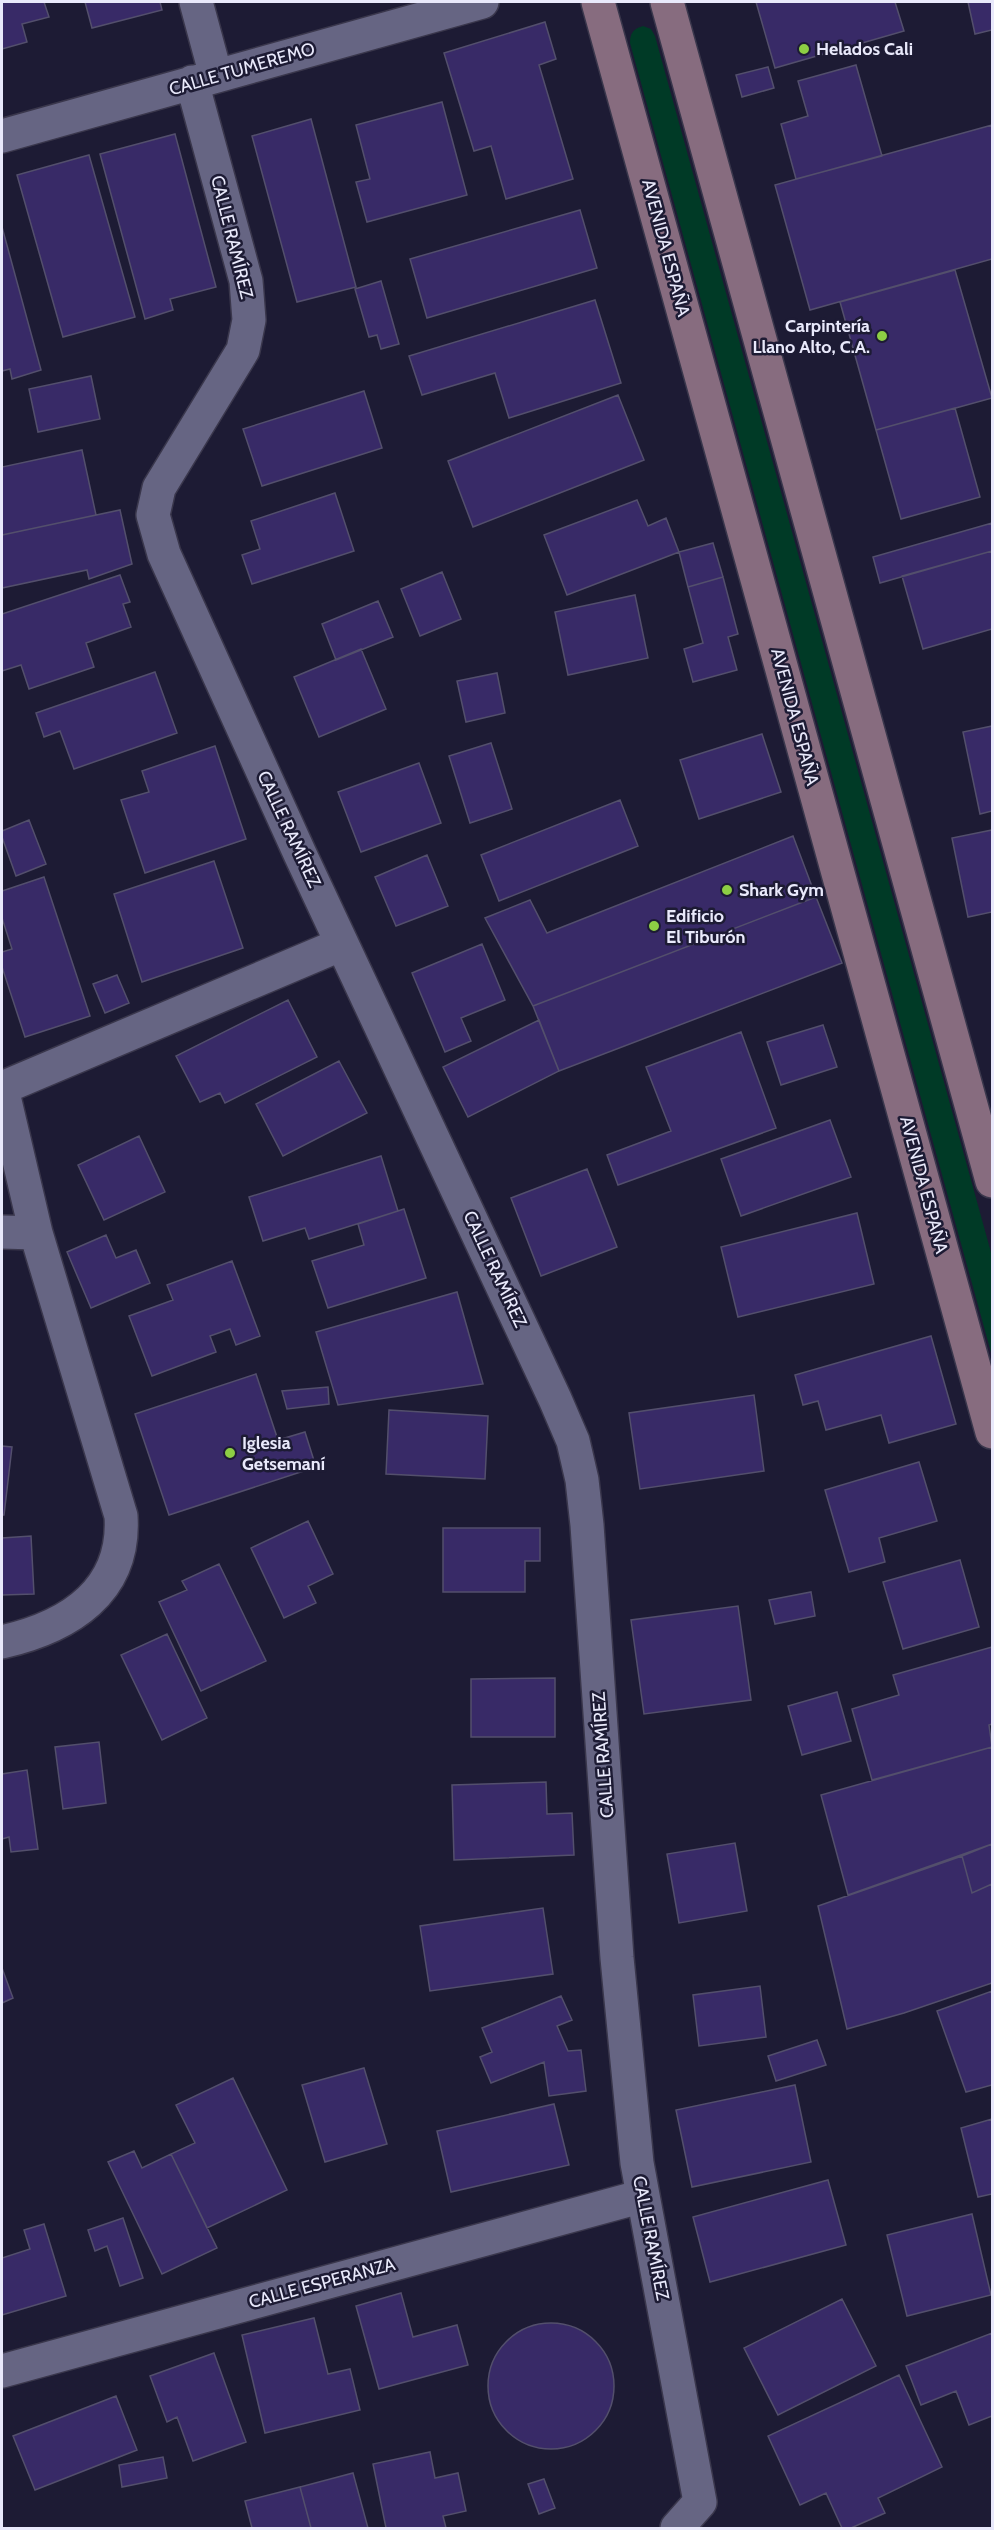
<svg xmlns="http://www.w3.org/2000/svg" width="994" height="2530" font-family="Cabin,sans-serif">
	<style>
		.green { fill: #003a26 }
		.building { fill: #382a67; stroke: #534f6c; stroke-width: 1.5 }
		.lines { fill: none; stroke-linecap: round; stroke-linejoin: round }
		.street-casing { stroke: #3a374c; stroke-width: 36 }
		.secondary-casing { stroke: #3a374c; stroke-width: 36 }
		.street { stroke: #666583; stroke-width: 33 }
		.secondary { stroke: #876c7f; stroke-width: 33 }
		.poi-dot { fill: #8dce44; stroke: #1d1b34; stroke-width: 2 }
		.labels { text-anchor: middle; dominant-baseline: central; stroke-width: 5; stroke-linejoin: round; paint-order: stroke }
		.poi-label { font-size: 18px; font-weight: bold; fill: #e9e9fb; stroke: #1d1b34; text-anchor: start }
		.street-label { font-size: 18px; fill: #e9e9fb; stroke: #1d1b34 }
	</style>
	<rect width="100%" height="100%" fill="#1d1b34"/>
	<path class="green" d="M 643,26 L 651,29 L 655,36 L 992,1256 L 992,1356 L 630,43 C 630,33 633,29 643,26 Z"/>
	<path class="building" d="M 2,2 L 44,2 L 49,17 L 22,24 L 27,42 L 2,49 Z
		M 85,2 L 160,2 L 162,10 L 92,28 Z
		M 756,2 L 895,2 L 904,31 L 775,68 Z
		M 968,2 L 992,2 L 992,30 L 975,34 Z
		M 545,22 L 556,59 L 539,65 L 573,179 L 506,199 L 491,146 L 474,151 L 444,53 Z
		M 856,65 L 882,156 L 796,179 L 781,124 L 808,116 L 798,81 Z
		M 768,67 L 774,88 L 742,97 L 736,75 Z
		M 442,102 L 467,195 L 367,222 L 356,182 L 370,179 L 356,125 Z
		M 311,119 L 356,287 L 297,302 L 252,136 Z
		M 992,125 L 992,259 L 810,310 L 775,185 Z
		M 175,134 L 216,287 L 170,299 L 173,310 L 145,319 L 100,154 Z
		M 89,155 L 135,317 L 63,337 L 17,175 Z
		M 580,210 L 597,268 L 427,318 L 410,259 Z
		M 2,227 L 41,370 L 12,379 L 10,369 L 2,371 Z
		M 955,270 L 992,398 L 876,430 L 840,302 Z
		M 381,281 L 399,344 L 381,349 L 377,335 L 369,337 L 355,289 Z
		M 595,300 L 621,383 L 509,418 L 495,373 L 422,395 L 409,356 Z
		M 91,376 L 100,419 L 38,432 L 29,389 Z
		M 364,391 L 382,448 L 262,486 L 243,429 Z
		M 618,395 L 644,460 L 473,527 L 448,461 Z
		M 955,408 L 980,497 L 901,519 L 876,430 Z
		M 82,450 L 96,515 L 2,535 L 2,467 Z
		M 335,493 L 354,551 L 252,584 L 242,555 L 260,549 L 251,521 Z
		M 637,500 L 648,526 L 666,518 L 679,552 L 567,595 L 544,535 Z
		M 120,510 L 132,564 L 89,579 L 87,570 L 2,588 L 2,535 Z
		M 992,523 L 992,551 L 880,583 L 873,557 Z
		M 713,543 L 723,577 L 688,587 L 679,552 Z
		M 992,551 L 992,629 L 923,649 L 902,576 Z
		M 442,572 L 461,619 L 420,636 L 401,589 Z
		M 120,575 L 130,602 L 123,604 L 131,627 L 86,643 L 94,667 L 29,689 L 21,665 L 2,671 L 2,614 Z
		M 723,577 L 738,634 L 728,637 L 737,670 L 693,682 L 684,649 L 703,643 L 688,587 Z
		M 635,595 L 648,658 L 568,675 L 555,612 Z
		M 378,601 L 393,637 L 336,660 L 322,624 Z
		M 361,649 L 386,709 L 319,737 L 294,677 Z
		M 155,672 L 177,733 L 74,769 L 60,731 L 44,737 L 36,713 Z
		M 497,673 L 505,713 L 466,722 L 457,681 Z
		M 992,726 L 992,811 L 980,814 L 963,732 Z
		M 762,734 L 781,792 L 699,819 L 680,760 Z
		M 491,743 L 512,809 L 470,823 L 449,756 Z
		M 215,746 L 246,839 L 145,873 L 121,800 L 149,792 L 142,771 Z
		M 419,763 L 441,823 L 361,852 L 338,792 Z
		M 620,800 L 638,846 L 499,901 L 481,855 Z
		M 29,820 L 46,864 L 16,876 L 2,837 L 2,831 Z
		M 992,830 L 992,912 L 968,917 L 952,838 Z
		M 793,836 L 816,897 L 533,1006 L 485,918 L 530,900 L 547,933 Z
		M 427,855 L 448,906 L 396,926 L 375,877 Z
		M 214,861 L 243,948 L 142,982 L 114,894 Z
		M 44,877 L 90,1016 L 25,1037 L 2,967 L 2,952 L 12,949 L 2,918 L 2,891 Z
		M 816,897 L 842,963 L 559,1071 L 533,1006 Z
		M 482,944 L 505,1000 L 461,1018 L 471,1041 L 445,1052 L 412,973 Z
		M 117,975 L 129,1003 L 105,1013 L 93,984 Z
		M 288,1000 L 317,1057 L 225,1103 L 220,1093 L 200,1102 L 176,1056 Z
		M 539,1020 L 559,1071 L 468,1117 L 443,1067 Z
		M 823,1025 L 837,1067 L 781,1085 L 767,1042 Z
		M 741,1032 L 776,1128 L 618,1185 L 607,1155 L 671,1131 L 646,1067 Z
		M 339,1061 L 367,1113 L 283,1156 L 256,1104 Z
		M 830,1120 L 851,1177 L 741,1216 L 721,1159 Z
		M 139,1136 L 165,1192 L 104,1220 L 78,1165 Z
		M 381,1156 L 398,1211 L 309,1239 L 305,1228 L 263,1241 L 249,1197 Z
		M 587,1169 L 617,1247 L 541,1276 L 511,1198 Z
		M 404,1209 L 426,1278 L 328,1308 L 312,1261 L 364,1245 L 358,1224 Z
		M 857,1213 L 874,1284 L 738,1317 L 721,1247 Z
		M 106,1235 L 116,1258 L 136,1250 L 150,1283 L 91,1308 L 67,1252 Z
		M 232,1261 L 260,1336 L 236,1345 L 230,1329 L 210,1336 L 216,1352 L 152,1376 L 129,1316 L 173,1300 L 167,1285 Z
		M 457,1292 L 483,1384 L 338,1405 L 316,1332 Z
		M 931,1336 L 956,1424 L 889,1443 L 881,1415 L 826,1430 L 818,1401 L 803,1405 L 795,1375 Z
		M 256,1374 L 278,1440 L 305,1432 L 316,1467 L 169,1515 L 135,1414 Z
		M 328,1387 L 329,1404 L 287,1409 L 282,1391 Z
		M 754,1395 L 764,1471 L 640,1489 L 629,1413 Z
		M 389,1410 L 488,1416 L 485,1479 L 386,1474 Z
		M 2,1446 L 12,1447 L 4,1515 L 2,1515 Z
		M 919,1462 L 937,1521 L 879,1538 L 885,1562 L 849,1572 L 825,1490 Z
		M 308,1521 L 333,1574 L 308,1586 L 316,1603 L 284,1618 L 251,1548 Z
		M 443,1528 L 540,1528 L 540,1561 L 525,1561 L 525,1592 L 443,1592 Z
		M 31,1536 L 34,1594 L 2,1595 L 2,1538 Z
		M 960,1560 L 979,1627 L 903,1649 L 883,1582 Z
		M 219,1564 L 266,1661 L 201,1691 L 159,1602 L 187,1590 L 182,1581 Z
		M 811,1592 L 815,1616 L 775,1624 L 769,1600 Z
		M 738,1606 L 751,1700 L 644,1714 L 631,1620 Z
		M 167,1634 L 207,1718 L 162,1740 L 121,1655 Z
		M 992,1647 L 992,1724 L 989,1725 L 992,1747 L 872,1780 L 852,1709 L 899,1695 L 893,1675 Z
		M 555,1678 L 555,1737 L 471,1737 L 471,1679 Z
		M 837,1692 L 851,1741 L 802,1755 L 788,1706 Z
		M 99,1742 L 106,1803 L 63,1809 L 55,1747 Z
		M 992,1747 L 992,1844 L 848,1895 L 821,1795 Z
		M 27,1770 L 38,1849 L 11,1852 L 9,1837 L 2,1839 L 2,1774 Z
		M 546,1782 L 547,1814 L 572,1813 L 574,1855 L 454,1860 L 452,1785 Z
		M 735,1843 L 747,1911 L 679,1923 L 667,1854 Z
		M 992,1844 L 992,1884 L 972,1893 L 962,1856 Z
		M 962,1856 L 972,1893 L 992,1884 L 992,1983 L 904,2013 L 847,2029 L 818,1906 Z
		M 543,1908 L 553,1974 L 430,1991 L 420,1926 Z
		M 2,1968 L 13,1998 L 2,2003 Z
		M 760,1986 L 766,2037 L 699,2046 L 693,1995 Z
		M 992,1991 L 992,2085 L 966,2092 L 937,2011 Z
		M 561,1996 L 572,2020 L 557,2026 L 568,2051 L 581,2050 L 586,2091 L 549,2096 L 544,2062 L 491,2083 L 480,2057 L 492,2052 L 482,2028 Z
		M 817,2040 L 826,2065 L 776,2081 L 768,2056 Z
		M 364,2068 L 387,2144 L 325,2162 L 302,2085 Z
		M 233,2078 L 287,2190 L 207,2228 L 171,2154 L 195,2143 L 176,2105 Z
		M 795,2085 L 811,2162 L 692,2187 L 676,2110 Z
		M 554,2104 L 569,2165 L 451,2192 L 437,2131 Z
		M 992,2119 L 992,2194 L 978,2197 L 961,2128 Z
		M 134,2151 L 142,2168 L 171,2154 L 217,2248 L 162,2274 L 108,2162 Z
		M 828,2180 L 846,2245 L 710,2282 L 693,2217 Z
		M 972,2214 L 991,2295 L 907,2316 L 887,2235 Z
		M 123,2218 L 143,2278 L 120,2286 L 107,2246 L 95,2251 L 88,2230 Z
		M 44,2224 L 66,2296 L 2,2315 L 2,2258 L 30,2249 L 24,2230 Z
		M 401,2293 L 413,2337 L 457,2325 L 468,2365 L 379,2389 L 356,2306 Z
		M 842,2299 L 876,2366 L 778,2415 L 744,2348 Z
		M 314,2318 L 328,2374 L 350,2369 L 360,2410 L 265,2433 L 242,2335 Z
		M488 2386a63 63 0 1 1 126 0a63 63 0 1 1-126 0Z
		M 992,2333 L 992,2416 L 969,2425 L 956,2391 L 921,2405 L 906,2366 Z
		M 214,2353 L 246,2442 L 193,2461 L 177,2417 L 167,2422 L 150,2376 Z
		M 899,2375 L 942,2467 L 878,2498 L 885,2513 L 851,2528 L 842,2528 L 826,2493 L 800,2505 L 768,2436 Z
		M 116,2396 L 137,2450 L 35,2490 L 13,2436 Z
		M 430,2452 L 435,2478 L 458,2473 L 466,2511 L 443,2516 L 446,2528 L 386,2528 L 373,2464 Z
		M 163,2457 L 167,2478 L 122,2487 L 119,2465 Z
		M 353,2473 L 368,2528 L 311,2528 L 300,2487 Z
		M 544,2479 L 555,2508 L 539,2514 L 528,2484 Z
		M 300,2487 L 311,2528 L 252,2528 L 245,2501 Z"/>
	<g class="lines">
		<g class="street-casing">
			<path id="street" d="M 196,2 L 216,76
				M 192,82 L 246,281 L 249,320 L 243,350 L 159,488 L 153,515 L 164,554 L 300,854 L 555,1399 L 573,1441 L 582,1480 L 587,1525 L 617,1958 L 637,2163 L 700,2502 L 677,2528
				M 2,136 L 482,2
				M 2,1232 L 36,1233
				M 2,1642 C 68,1627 126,1592 121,1516 L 36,1233 L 2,1088 L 342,944
				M 2,2371 L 643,2196"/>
		</g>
		<g class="secondary-casing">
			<path id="secondary" d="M 598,2 L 992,1432
				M 667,2 L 992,1181"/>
		</g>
		<use href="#street" class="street"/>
		<use href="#secondary" class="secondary"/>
	</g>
	<g class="poi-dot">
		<circle cx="804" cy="49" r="6"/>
		<circle cx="882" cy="336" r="6"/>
		<circle cx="727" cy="890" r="6"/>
		<circle cx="654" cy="926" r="6"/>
		<circle cx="230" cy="1453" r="6"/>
	</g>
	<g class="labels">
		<g class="poi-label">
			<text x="816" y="49">Helados Cali</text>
			<text x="870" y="326" text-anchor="end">Carpintería<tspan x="870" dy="21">Llano Alto, C.A.</tspan></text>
			<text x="739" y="890">Shark Gym</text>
			<text x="666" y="916">Edificio<tspan x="666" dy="21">El Tiburón</tspan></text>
			<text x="242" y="1443">Iglesia<tspan x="242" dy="21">Getsemaní</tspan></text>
		</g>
		<g class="street-label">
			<text transform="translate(242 69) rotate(-16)">CALLE TUMEREMO</text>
			<text transform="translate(232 237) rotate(76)">CALLE RAMÍREZ</text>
			<text transform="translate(666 248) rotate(75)">AVENIDA ESPAÑA</text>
			<text transform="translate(795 717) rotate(75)">AVENIDA ESPAÑA</text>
			<text transform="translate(289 829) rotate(65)">CALLE RAMÍREZ</text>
			<text transform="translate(924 1185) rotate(75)">AVENIDA ESPAÑA</text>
			<text transform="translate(495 1269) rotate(65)">CALLE RAMÍREZ</text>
			<text transform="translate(603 1755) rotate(-94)">CALLE RAMÍREZ</text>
			<text transform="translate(651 2238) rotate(79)">CALLE RAMÍREZ</text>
			<text transform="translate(322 2283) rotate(-15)">CALLE ESPERANZA</text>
		</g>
	</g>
	<rect width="994" height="2530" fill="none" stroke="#e9e9fb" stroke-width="6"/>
</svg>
